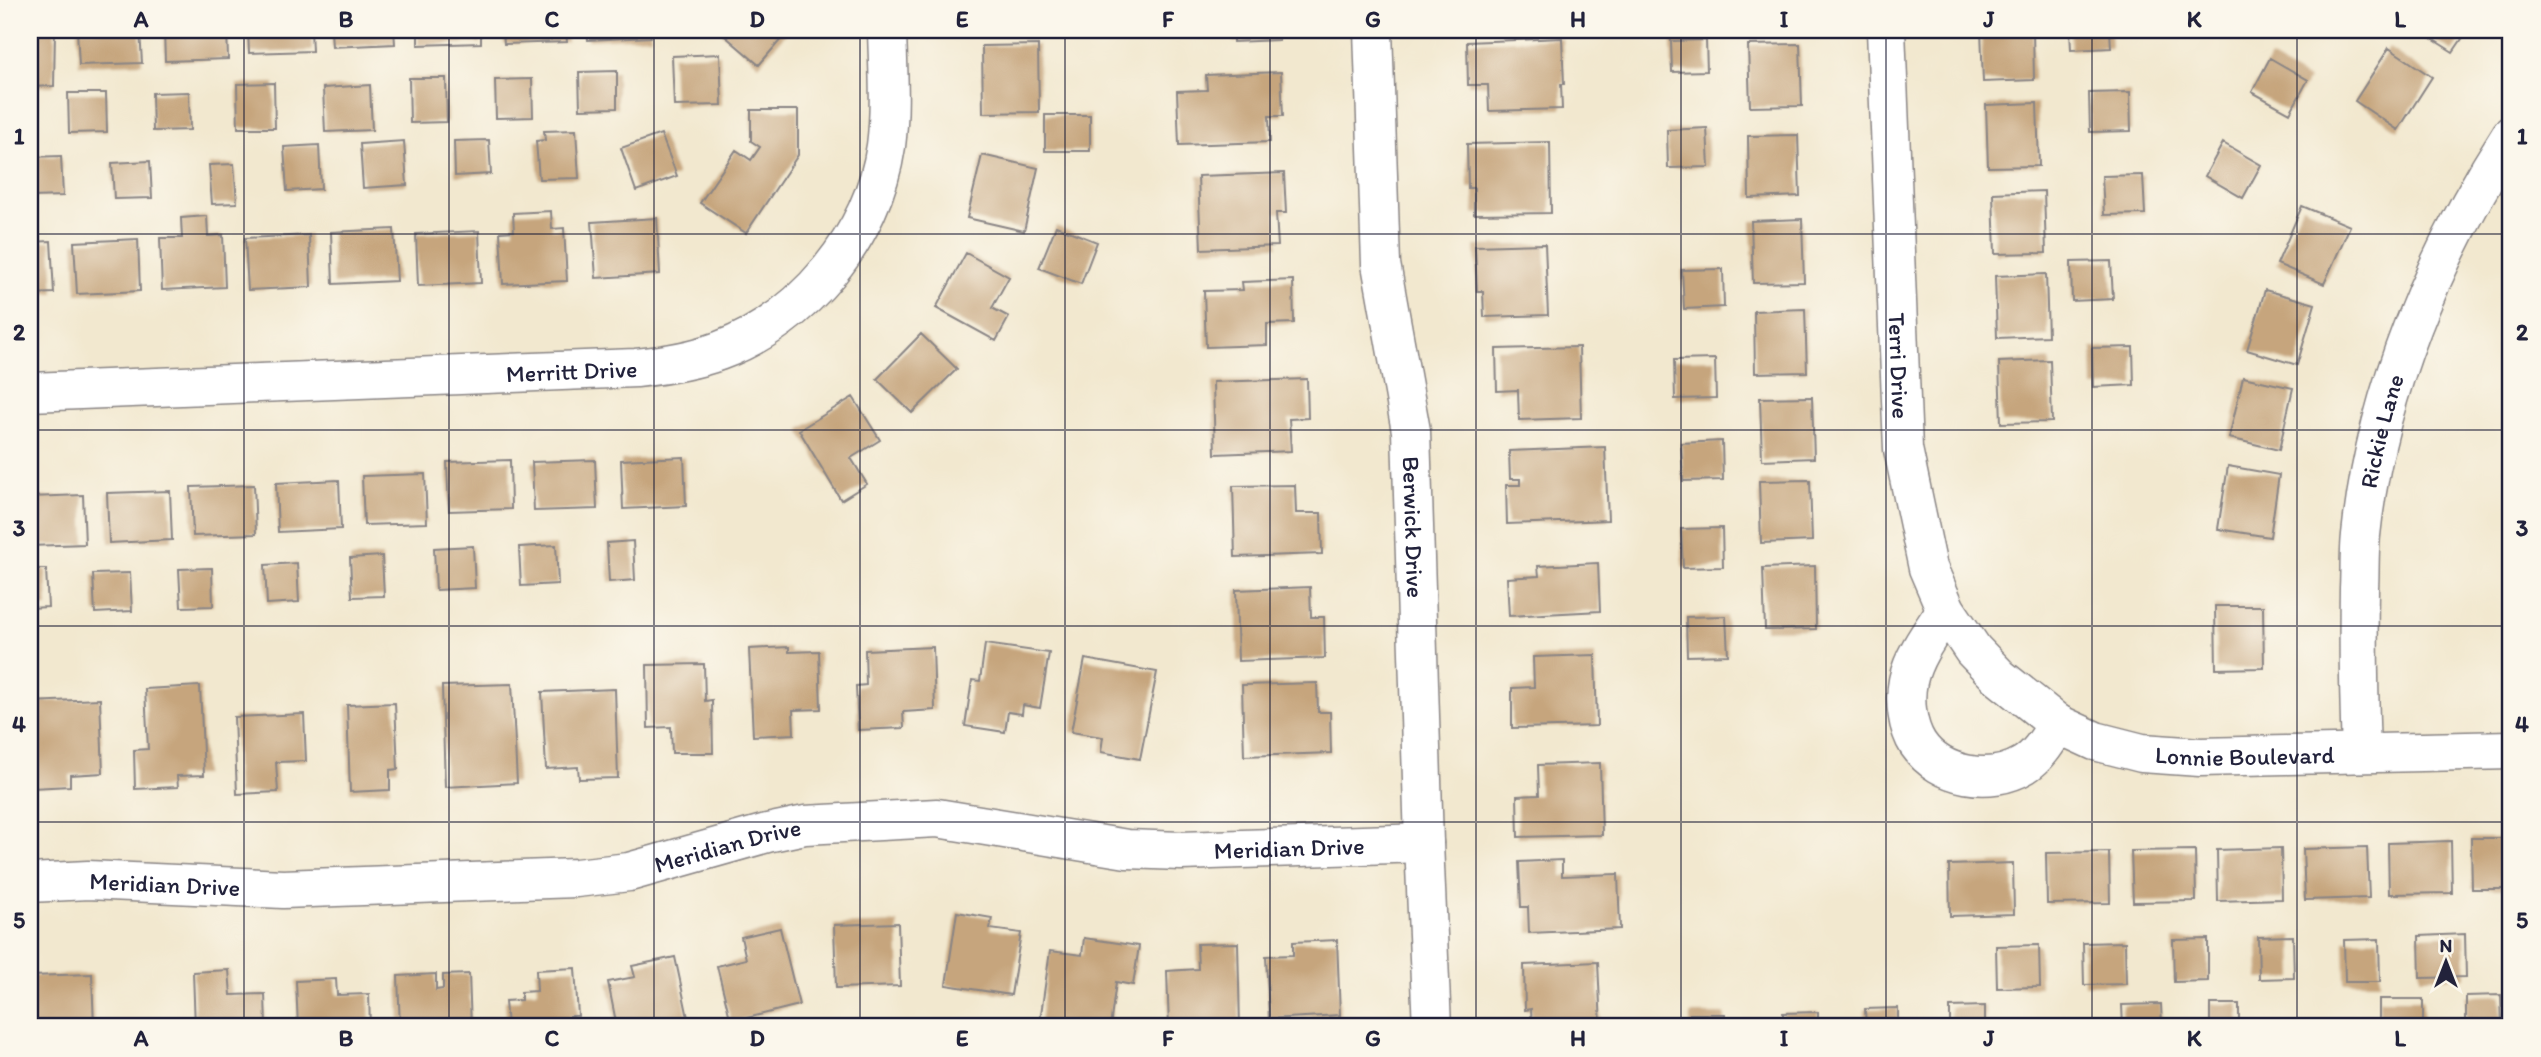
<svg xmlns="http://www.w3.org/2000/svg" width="2541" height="1057" font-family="Itim,sans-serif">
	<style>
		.building { fill: #c6a57d }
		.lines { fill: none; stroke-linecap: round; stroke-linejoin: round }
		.minor-casing { stroke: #8a8585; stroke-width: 41 }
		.minor { stroke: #fff; stroke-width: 38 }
		.grid { fill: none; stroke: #22223b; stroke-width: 2; stroke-opacity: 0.55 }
		.labels { text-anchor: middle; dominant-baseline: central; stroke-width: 6; stroke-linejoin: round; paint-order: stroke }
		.street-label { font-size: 24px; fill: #22223b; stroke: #fbf7ec }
		.neatline { fill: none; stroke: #22223b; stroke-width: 2.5 }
		.grid-label { font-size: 23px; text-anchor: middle; font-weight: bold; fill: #22223b }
	</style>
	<rect width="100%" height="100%" fill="#fbf7ec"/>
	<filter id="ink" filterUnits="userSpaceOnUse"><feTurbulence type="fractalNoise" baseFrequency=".0143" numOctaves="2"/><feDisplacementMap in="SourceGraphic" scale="14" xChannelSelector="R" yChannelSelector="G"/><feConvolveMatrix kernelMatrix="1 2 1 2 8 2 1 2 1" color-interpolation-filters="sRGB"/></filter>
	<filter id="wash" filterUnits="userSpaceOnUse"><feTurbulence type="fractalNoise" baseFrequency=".00686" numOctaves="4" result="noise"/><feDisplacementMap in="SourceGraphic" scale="28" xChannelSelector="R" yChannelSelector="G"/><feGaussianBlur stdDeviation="1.57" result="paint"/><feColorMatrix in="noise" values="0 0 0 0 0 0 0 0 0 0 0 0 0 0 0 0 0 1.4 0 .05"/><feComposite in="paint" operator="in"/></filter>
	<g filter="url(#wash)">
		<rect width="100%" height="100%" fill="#f2e8cf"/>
		<g id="blocks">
			<path class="building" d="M 30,30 L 55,30 L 54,86 L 30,87 Z
				M 77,30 L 140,30 L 142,63 L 79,65 Z
				M 164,30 L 227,30 L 228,59 L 165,61 Z
				M 248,30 L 311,30 L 312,51 L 249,53 Z
				M 331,30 L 394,30 L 395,44 L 332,47 Z
				M 418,30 L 481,30 L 481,43 L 418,45 Z
				M 503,30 L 566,30 L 567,42 L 504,44 Z
				M 587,30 L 650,30 L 651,37 L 588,40 Z
				M 718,30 L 789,30 L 759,65 Z
				M 1055,30 L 1091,30 L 1091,35 L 1056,36 Z
				M 1196,30 L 1278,30 L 1279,40 L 1233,42 L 1233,37 L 1196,38 Z
				M 1981,30 L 2033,30 L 2034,80 L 1983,82 Z
				M 2070,30 L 2110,30 L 2111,48 L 2071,50 Z
				M 2418,30 L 2468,30 L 2453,52 Z
				M 1562,38 L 1564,84 L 1561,84 L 1562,109 L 1489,111 L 1488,85 L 1468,85 L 1467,42 Z
				M 1706,40 L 1707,71 L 1672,72 L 1671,41 Z
				M 1800,44 L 1802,106 L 1750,107 L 1748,45 Z
				M 1038,45 L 1039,112 L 983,113 L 982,46 Z
				M 2389,48 L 2432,77 L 2398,130 L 2355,101 Z
				M 720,54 L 722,105 L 674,106 L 672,56 Z
				M 2270,58 L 2308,80 L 2290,113 L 2252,92 Z
				M 617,71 L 617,108 L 580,109 L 579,72 Z
				M 1281,72 L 1283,116 L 1269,116 L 1270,142 L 1179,145 L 1177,91 L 1207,90 L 1206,75 Z
				M 409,78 L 446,78 L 447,122 L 410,123 Z
				M 532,79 L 533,117 L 496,118 L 495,80 Z
				M 274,83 L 275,128 L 238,128 L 237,84 Z
				M 370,85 L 372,130 L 325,132 L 323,88 Z
				M 189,92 L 190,130 L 153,131 L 152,93 Z
				M 2130,92 L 2131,131 L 2090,132 L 2089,93 Z
				M 68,93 L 106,93 L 107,132 L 69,133 Z
				M 2037,103 L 2039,166 L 1988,167 L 1986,105 Z
				M 751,110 L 798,110 L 798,155 L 746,233 L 700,203 L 736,150 L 751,160 L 760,147 L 751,141 Z
				M 1045,115 L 1090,115 L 1090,151 L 1045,151 Z
				M 1707,128 L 1709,167 L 1668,168 L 1667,130 Z
				M 576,130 L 579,178 L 539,179 L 536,141 L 545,140 L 544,131 Z
				M 661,134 L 677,176 L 636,191 L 621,148 Z
				M 1798,135 L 1800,196 L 1749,198 L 1748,136 Z
				M 489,140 L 491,174 L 455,176 L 454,141 Z
				M 404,141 L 407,185 L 363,188 L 360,144 Z
				M 1550,142 L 1551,213 L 1474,214 L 1474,188 L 1468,188 L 1467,144 Z
				M 2223,143 L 2261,165 L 2243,198 L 2205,176 Z
				M 319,145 L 321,189 L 287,191 L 284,147 Z
				M 982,155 L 1038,168 L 1024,231 L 967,218 Z
				M 61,156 L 63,196 L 30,197 L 30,157 Z
				M 150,161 L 152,198 L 114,199 L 112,163 Z
				M 234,164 L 237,203 L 212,204 L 209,165 Z
				M 1284,173 L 1286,213 L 1276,213 L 1278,246 L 1201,249 L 1198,176 Z
				M 2143,175 L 2145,214 L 2104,215 L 2102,176 Z
				M 2044,191 L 2046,253 L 1995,254 L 1993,193 Z
				M 2302,206 L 2350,226 L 2324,284 L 2277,264 Z
				M 551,211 L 552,229 L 564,228 L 567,281 L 503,284 L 500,232 L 514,231 L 513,213 Z
				M 207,216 L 208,236 L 223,235 L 225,287 L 162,290 L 160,238 L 182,238 L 181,218 Z
				M 657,218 L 660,274 L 596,278 L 592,222 Z
				M 1802,219 L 1804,282 L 1753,283 L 1751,221 Z
				M 1056,226 L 1097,242 L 1081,284 L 1039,268 Z
				M 394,229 L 397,281 L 333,284 L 331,232 Z
				M 479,231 L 481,283 L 418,286 L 416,234 Z
				M 309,235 L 311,287 L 248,290 L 245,238 Z
				M 138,239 L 140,291 L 77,294 L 74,242 Z
				M 51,241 L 54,293 L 30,294 L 30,242 Z
				M 1545,244 L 1548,315 L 1484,317 L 1483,291 L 1477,291 L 1475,246 Z
				M 966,253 L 1009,277 L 992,308 L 1009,317 L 996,341 L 936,308 Z
				M 2111,261 L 2113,299 L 2072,301 L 2071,262 Z
				M 1723,269 L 1724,307 L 1684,309 L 1682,270 Z
				M 2046,274 L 2048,336 L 1997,338 L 1995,276 Z
				M 1293,280 L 1294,323 L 1267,324 L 1267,345 L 1206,347 L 1204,291 L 1243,290 L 1242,282 Z
				M 2265,290 L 2315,304 L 2297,365 L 2247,350 Z
				M 1805,309 L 1807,372 L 1755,373 L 1754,311 Z
				M 921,334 L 957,369 L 912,413 L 877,379 Z
				M 1579,347 L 1581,418 L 1519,420 L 1518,390 L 1497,391 L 1496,349 Z
				M 2133,347 L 2134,385 L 2093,387 L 2092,348 Z
				M 1715,359 L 1716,398 L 1675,399 L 1674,360 Z
				M 2050,360 L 2052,422 L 2001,423 L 1999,362 Z
				M 2243,377 L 2293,388 L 2279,450 L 2229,438 Z
				M 1307,379 L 1308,418 L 1289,419 L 1291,451 L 1215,454 L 1213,382 Z
				M 853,397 L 880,440 L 851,458 L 867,484 L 841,500 L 799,430 Z
				M 1812,397 L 1814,458 L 1762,460 L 1760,398 Z
				M 1722,441 L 1723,480 L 1683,481 L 1681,443 Z
				M 1605,447 L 1608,520 L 1507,524 L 1506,485 L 1520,485 L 1520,479 L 1510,479 L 1509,451 Z
				M 684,457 L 686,506 L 623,509 L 621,460 Z
				M 510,460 L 511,509 L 449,511 L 447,462 Z
				M 595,460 L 597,509 L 534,511 L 532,462 Z
				M 2228,466 L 2279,475 L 2270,537 L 2218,529 Z
				M 425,474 L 427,523 L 364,525 L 362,476 Z
				M 339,480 L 341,529 L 278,532 L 276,483 Z
				M 1810,480 L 1812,541 L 1761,543 L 1759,481 Z
				M 254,485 L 256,534 L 193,536 L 191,487 Z
				M 1295,485 L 1296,513 L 1321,513 L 1322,554 L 1235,557 L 1233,486 Z
				M 170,491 L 172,540 L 109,543 L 107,493 Z
				M 83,495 L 85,544 L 30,546 L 30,497 Z
				M 1722,528 L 1723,567 L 1683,568 L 1681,529 Z
				M 633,541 L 635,580 L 609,582 L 607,543 Z
				M 556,545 L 558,584 L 521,586 L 519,547 Z
				M 473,546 L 475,588 L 436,590 L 434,548 Z
				M 382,556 L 384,596 L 352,597 L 350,558 Z
				M 297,563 L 299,602 L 267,604 L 265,565 Z
				M 1598,563 L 1600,611 L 1509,616 L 1507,578 L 1539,576 L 1538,566 Z
				M 1815,566 L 1816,629 L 1765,630 L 1763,568 Z
				M 212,568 L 213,606 L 181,607 L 179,569 Z
				M 30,569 L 46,569 L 48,607 L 30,608 Z
				M 130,573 L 132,611 L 95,613 L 93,574 Z
				M 1310,587 L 1311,617 L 1324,617 L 1325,658 L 1238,661 L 1236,590 Z
				M 2215,606 L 2263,606 L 2264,668 L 2216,669 Z
				M 1726,616 L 1728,655 L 1687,656 L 1686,617 Z
				M 985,644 L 1049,653 L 1040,708 L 1023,705 L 1022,714 L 1008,712 L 1005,732 L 965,726 L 972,680 L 980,681 Z
				M 789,647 L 789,652 L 819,651 L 821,709 L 793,710 L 794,734 L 753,736 L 749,649 Z
				M 933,647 L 935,710 L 903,712 L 904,728 L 858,730 L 856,686 L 866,685 L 865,650 Z
				M 1595,655 L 1597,726 L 1512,728 L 1512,688 L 1534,687 L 1533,657 Z
				M 1085,659 L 1157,672 L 1140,759 L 1101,752 L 1103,737 L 1071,732 Z
				M 704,664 L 705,701 L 712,700 L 713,753 L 672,753 L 671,727 L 648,728 L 647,665 Z
				M 1317,683 L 1318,712 L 1330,712 L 1331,753 L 1244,756 L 1242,685 Z
				M 512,684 L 517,783 L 445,787 L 442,686 Z
				M 200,686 L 204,775 L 177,776 L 178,787 L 135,789 L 134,750 L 148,749 L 145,689 Z
				M 615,689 L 618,778 L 579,779 L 578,767 L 546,769 L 542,692 Z
				M 100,699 L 103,773 L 70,775 L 70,786 L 32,788 L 30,702 Z
				M 395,703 L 398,769 L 390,770 L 390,790 L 350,792 L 347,705 Z
				M 304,714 L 306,761 L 276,762 L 278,792 L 237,794 L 234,717 Z
				M 1600,763 L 1602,835 L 1518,837 L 1517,796 L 1539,795 L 1538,765 Z
				M 2471,838 L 2511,838 L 2511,889 L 2472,889 Z
				M 2451,841 L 2452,893 L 2389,894 L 2388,843 Z
				M 2367,847 L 2369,898 L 2305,900 L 2303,849 Z
				M 2281,848 L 2282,899 L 2218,901 L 2217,850 Z
				M 2195,850 L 2196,901 L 2133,902 L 2131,851 Z
				M 2109,852 L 2110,903 L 2047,904 L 2046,853 Z
				M 1562,860 L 1562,876 L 1618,874 L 1620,929 L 1529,933 L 1528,907 L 1521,907 L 1519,862 Z
				M 2013,863 L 2014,914 L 1950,916 L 1949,865 Z
				M 957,912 L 992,918 L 990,929 L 1021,933 L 1011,995 L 946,985 Z
				M 898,923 L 900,986 L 836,988 L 834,925 Z
				M 780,928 L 799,1005 L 731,1022 L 717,966 L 746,959 L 741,937 Z
				M 2465,934 L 2466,977 L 2420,978 L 2419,936 Z
				M 2293,936 L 2294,978 L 2259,979 L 2258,937 Z
				M 1084,938 L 1139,946 L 1133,985 L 1116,982 L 1110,1027 L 1066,1027 L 1066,1025 L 1040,1021 L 1050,951 L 1082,955 Z
				M 2208,939 L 2208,981 L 2174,982 L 2173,940 Z
				M 2379,939 L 2380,982 L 2345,982 L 2344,940 Z
				M 1337,940 L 1340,1015 L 1269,1019 L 1266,956 L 1293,955 L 1293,942 Z
				M 2125,942 L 2126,984 L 2084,985 L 2083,943 Z
				M 1238,943 L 1240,1027 L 1169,1027 L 1167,971 L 1198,969 L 1197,944 Z
				M 2039,945 L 2040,987 L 1997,988 L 1996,946 Z
				M 675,957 L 690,1027 L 617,1027 L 608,982 L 635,977 L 632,966 Z
				M 1598,962 L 1601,1027 L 1532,1027 L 1531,1009 L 1525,1010 L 1524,965 Z
				M 575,968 L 578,1016 L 570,1016 L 570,1027 L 507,1027 L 505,1001 L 521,1000 L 521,992 L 537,991 L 536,970 Z
				M 229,970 L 231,995 L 265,994 L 266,1027 L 195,1027 L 193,972 Z
				M 92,974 L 94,1027 L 30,1027 L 30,976 Z
				M 436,974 L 436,990 L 443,989 L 443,975 L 469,974 L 471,1027 L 400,1027 L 398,976 Z
				M 336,979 L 337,995 L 369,994 L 370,1027 L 298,1027 L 296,981 Z
				M 2501,995 L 2502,1027 L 2466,1027 L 2466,996 Z
				M 2379,999 L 2423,999 L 2423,1027 L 2379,1027 Z
				M 2161,1004 L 2162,1027 L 2123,1027 L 2122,1005 Z
				M 2210,1004 L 2239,1004 L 2239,1027 L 2210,1027 Z
				M 1985,1006 L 1985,1027 L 1950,1027 L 1950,1007 Z
				M 1898,1008 L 1898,1027 L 1866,1027 L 1865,1009 Z
				M 1818,1012 L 1818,1027 L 1783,1027 L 1783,1013 Z
				M 1690,1014 L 1725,1014 L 1725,1027 L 1690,1027 Z"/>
		</g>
	</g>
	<g filter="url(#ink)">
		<use href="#blocks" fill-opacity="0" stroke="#8a8585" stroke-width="2"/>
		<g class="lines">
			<g class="minor-casing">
				<g id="minor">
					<path id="s1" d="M 1373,30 L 1381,264 L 1411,431 L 1424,843 L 1432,1027"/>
					<path id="s2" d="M 1886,30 L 1903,449 L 1928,568 L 1946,610 L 1973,650 L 1999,677 L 2058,724 L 2095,741 L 2142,753 L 2200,757 L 2511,750"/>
					<path id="s3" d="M 30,392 L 636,368 C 665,365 692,361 719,351 C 804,320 873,236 886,146 C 891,107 888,69 887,30"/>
					<path d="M 1946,610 C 1932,631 1913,656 1908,681 C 1904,700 1907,727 1918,744 C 1940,777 1991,785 2024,765 C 2040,755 2049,738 2058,724"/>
					<path id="s4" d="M 2361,753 C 2359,698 2358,644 2359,588 C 2360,571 2359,553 2361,535 C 2376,392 2434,255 2511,135"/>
					<path id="s5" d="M 30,883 L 88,880 L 283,889 L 576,878 L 629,872 L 767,833 L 805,825 L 937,818 L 1127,849 L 1181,851 L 1424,843"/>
				</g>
			</g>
			<use href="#minor" class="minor"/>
		</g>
	</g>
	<path class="grid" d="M 244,30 L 244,1027M 449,30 L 449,1027M 654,30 L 654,1027M 860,30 L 860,1027M 1065,30 L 1065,1027M 1270,30 L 1270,1027M 1476,30 L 1476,1027M 1681,30 L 1681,1027M 1886,30 L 1886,1027M 2092,30 L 2092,1027M 2297,30 L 2297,1027M 30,234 L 2511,234M 30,430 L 2511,430M 30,626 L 2511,626M 30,822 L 2511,822"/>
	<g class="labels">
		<g class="street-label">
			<text stroke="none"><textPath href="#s2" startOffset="336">Terri Drive</textPath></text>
			<text stroke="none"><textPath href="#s3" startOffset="542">Merritt Drive</textPath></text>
			<text stroke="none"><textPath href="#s4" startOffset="324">Rickie Lane</textPath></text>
			<text stroke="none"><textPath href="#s1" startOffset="500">Berwick Drive</textPath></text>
			<text stroke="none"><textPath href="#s2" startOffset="940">Lonnie Boulevard</textPath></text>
			<text stroke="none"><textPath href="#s5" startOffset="702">Meridian Drive</textPath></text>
			<text stroke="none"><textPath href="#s5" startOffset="1269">Meridian Drive</textPath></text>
			<text stroke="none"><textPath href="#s5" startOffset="135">Meridian Drive</textPath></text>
		</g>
	</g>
	<rect width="2541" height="1057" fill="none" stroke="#fbf7ec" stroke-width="77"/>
	<g transform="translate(2446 962)" stroke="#fbf7ec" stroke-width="5" paint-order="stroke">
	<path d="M0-5L12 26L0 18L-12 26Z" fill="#22223b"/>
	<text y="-10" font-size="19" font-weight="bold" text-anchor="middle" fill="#22223b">N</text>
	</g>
	<rect x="38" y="38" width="2464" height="980" class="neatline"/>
	<g class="grid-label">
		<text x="141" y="27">A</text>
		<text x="346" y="27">B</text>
		<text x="552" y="27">C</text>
		<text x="757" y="27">D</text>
		<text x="962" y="27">E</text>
		<text x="1168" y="27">F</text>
		<text x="1373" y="27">G</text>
		<text x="1578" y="27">H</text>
		<text x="1784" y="27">I</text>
		<text x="1989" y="27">J</text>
		<text x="2194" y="27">K</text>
		<text x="2400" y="27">L</text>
		<text x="19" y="144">1</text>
		<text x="2522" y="144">1</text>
		<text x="19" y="340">2</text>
		<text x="2522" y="340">2</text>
		<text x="19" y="536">3</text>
		<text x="2522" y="536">3</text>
		<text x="19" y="732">4</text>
		<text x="2522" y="732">4</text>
		<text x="19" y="928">5</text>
		<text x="2522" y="928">5</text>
		<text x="141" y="1046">A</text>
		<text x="346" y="1046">B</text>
		<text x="552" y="1046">C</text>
		<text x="757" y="1046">D</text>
		<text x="962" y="1046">E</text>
		<text x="1168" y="1046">F</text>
		<text x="1373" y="1046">G</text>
		<text x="1578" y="1046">H</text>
		<text x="1784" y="1046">I</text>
		<text x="1989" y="1046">J</text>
		<text x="2194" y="1046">K</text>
		<text x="2400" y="1046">L</text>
	</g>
</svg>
